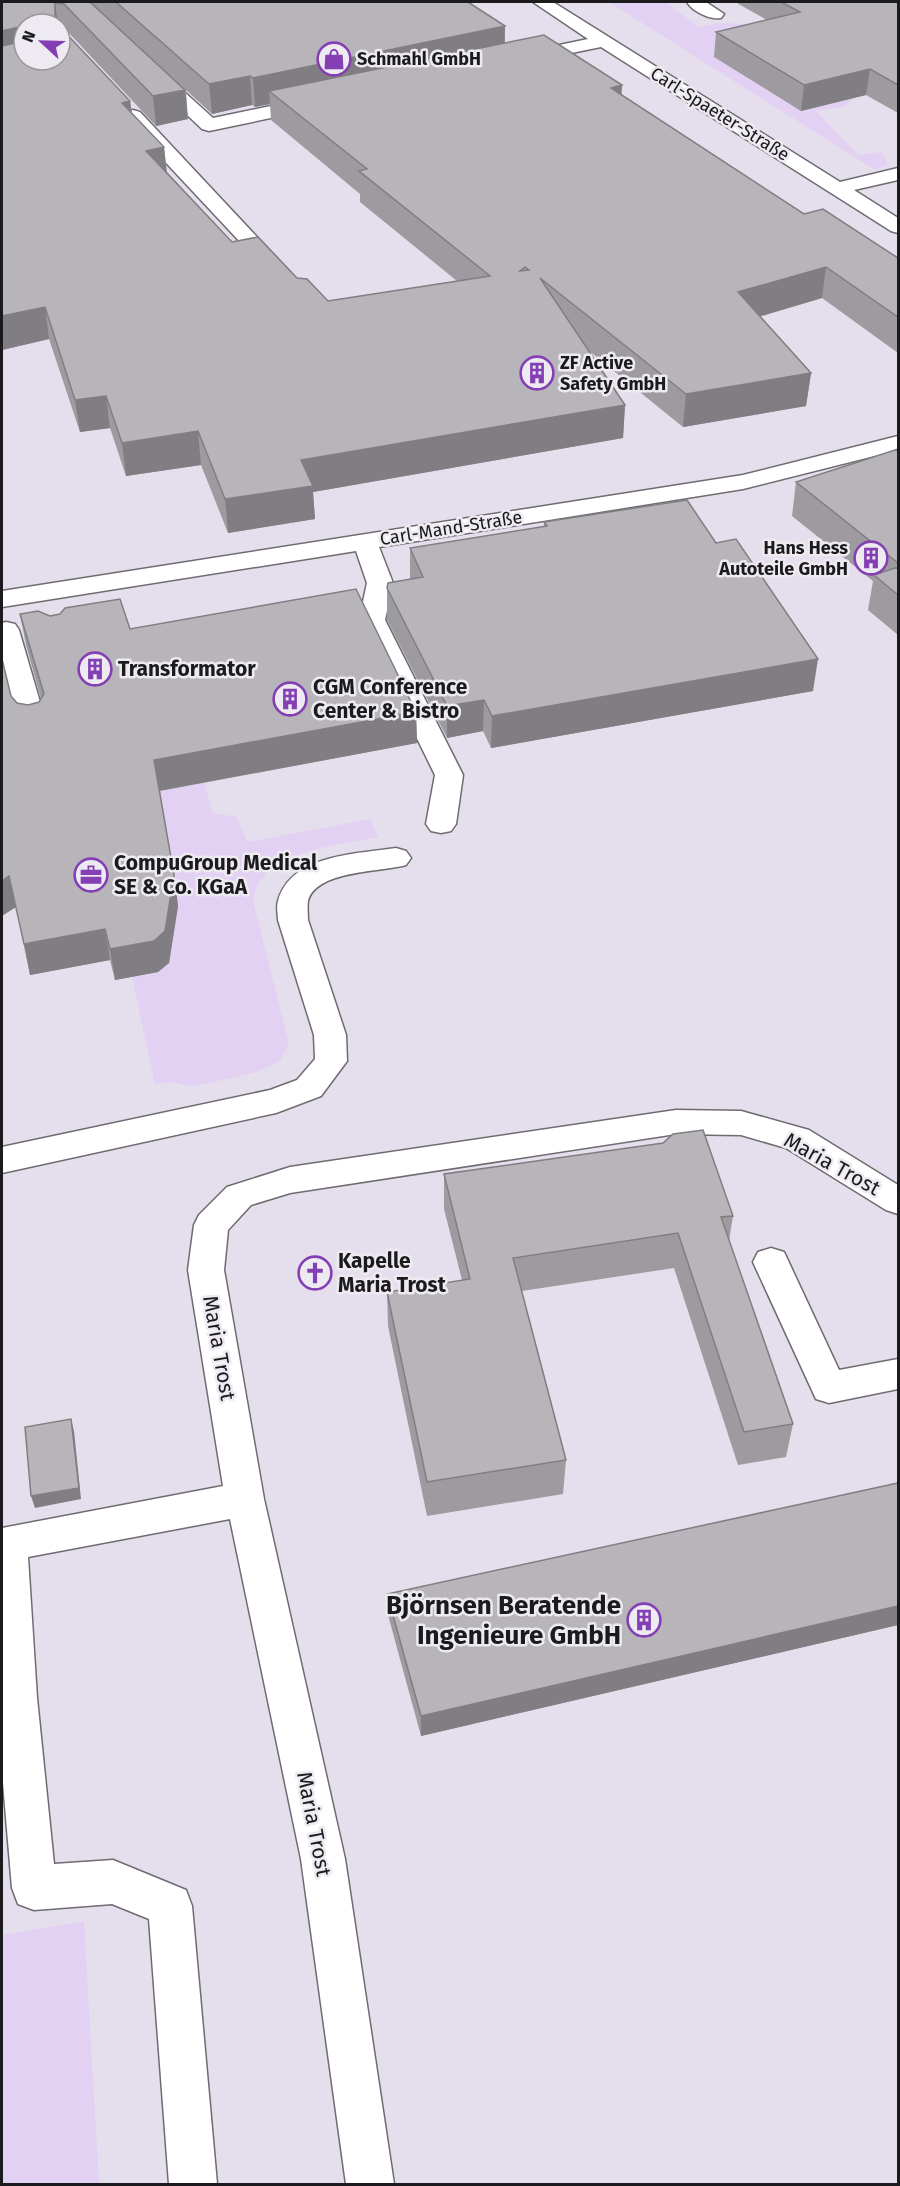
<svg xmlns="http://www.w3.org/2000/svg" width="900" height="2186" font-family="'Fira Sans',sans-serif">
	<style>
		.built { fill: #e5deec; fill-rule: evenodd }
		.green { fill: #e3d1f4 }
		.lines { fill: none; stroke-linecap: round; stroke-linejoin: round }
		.minor-casing { stroke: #6e6b71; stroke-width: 3 }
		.minor { fill: #fff; fill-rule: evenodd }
		.wall { fill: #9d9ba0; fill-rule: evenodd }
		.shaded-wall { fill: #807e82 }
		.building { fill: #b7b4ba; stroke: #807e82; stroke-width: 1.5; fill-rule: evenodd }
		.labels { text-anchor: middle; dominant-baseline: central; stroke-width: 5; stroke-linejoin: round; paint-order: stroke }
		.far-poi-label { font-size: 18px; font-weight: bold; fill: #1b1a1d; stroke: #eeeaf1; text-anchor: start }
		.far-street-label { font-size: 18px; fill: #1b1a1d; stroke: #eeeaf1 }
		.poi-label { font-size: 21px; font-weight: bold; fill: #1b1a1d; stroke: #eeeaf1; text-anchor: start }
		.street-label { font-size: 21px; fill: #1b1a1d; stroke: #eeeaf1 }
		.near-poi-label { font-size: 26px; font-weight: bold; fill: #1b1a1d; stroke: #eeeaf1; text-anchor: end }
	</style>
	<rect width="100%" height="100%" fill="#eeeaf1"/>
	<path class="built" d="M 2,2 L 898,2 L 898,2184 L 2,2184 ZM 24,24 L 60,24 L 60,60 L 24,60 Z"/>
	<path class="green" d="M 609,2 L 677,2 L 667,4 L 700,27 L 718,23 L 775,25 L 801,111 L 853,98 L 844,107 L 816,111 L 858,155 L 881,152 L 888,164 L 875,170 Z
		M 158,628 L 213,813 L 237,817 L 247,842 L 370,819 L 378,837 C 337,846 260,850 253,901 L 289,1044 L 279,1062 L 256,1072 L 192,1087 L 171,1082 L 155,1084 L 132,977 L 136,760 Z
		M 84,1921 L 99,2184 L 2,2184 L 2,1935 Z"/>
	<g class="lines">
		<g class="minor-casing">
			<path id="minor" d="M 533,2 L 553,2 L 840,182 L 898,168 L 898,180 L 854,190 L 898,218 L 898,233 L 891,231 L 601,47 L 522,63 L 516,62 L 513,58 L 516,54 L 588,39 Z
				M 687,2 L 706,2 L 724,14 L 721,18 C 710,20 692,11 687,2 Z
				M 154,69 L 160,70 L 213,118 L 314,97 L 321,99 L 323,103 L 321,107 L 314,109 L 209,131 L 202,129 L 148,78 L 145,74 L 148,70 Z
				M 133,110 L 140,112 L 285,267 L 289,271 L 285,275 L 278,277 L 271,275 L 126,120 L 124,116 L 126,112 Z
				M 898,436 L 898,450 L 743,489 L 379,547 L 393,583 L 385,620 L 463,775 L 456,824 L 451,831 L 441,833 L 431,831 L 426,824 L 435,775 L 359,620 L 367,583 L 356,551 L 2,607 L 2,591 L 743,475 Z
				M 6,622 L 15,624 L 19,630 L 47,726 L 43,732 L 33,734 L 23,732 L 19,726 L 2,661 L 2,623 Z
				M 396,848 L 406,851 L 411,858 L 406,865 C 382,872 316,870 308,901 C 307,907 308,914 308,920 L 346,1035 L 347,1061 L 321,1096 L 276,1113 L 2,1173 L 2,1147 L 270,1090 L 297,1080 L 315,1059 L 314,1035 L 278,920 C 278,914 276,907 278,901 C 291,854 357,854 396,848 Z
				M 676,1110 L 741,1111 L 809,1130 L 898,1185 L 898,1214 L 886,1210 L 786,1148 L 741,1135 L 676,1134 L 290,1193 L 251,1205 L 228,1230 L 224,1270 L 264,1499 L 345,1859 L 394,2184 L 346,2184 L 301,1859 L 230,1519 L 28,1557 L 37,1698 L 54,1864 L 113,1860 L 186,1890 L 192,1906 L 217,2184 L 169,2184 L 149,1919 L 112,1904 L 34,1910 L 18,1904 L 12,1888 L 2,1771 L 2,1528 L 223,1486 L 188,1270 L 194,1225 L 199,1215 L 227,1187 L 290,1167 Z
				M 771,1248 L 784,1252 L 839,1370 L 898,1359 L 898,1389 L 829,1403 L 816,1399 L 753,1262 L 758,1252 Z"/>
		</g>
		<use href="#minor" class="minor"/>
	</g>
	<path class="wall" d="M 2,2 L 468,2 L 505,26 L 505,43 L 622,85 L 621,95 L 804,214 L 898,258 L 898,353 L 822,298 L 760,316 L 811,373 L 806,406 L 683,427 L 588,350 L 625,405 L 623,438 L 313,492 L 315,519 L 228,533 L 201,465 L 126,476 L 110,428 L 80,432 L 49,339 L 2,350 ZM 24,24 L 60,24 L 60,60 L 24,60 ZM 65,32 L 68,32 L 156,126 L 188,119 L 186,90 L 212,114 L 252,105 L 255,107 L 270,104 L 271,120 L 360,194 L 360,202 L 457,281 L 328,301 L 297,278 L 232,242 L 167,172 L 164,147 L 132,114 L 130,101 Z
		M 735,2 L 898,2 L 898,113 L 866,95 L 801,111 L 714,57 L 716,32 L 767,20 Z
		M 898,449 L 898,635 L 868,610 L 873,581 L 792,516 L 796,482 Z
		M 544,522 L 813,691 L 491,748 L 483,731 L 447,738 L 387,620 L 387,588 L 410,579 L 410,548 L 544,527 Z
		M 20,614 L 50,616 L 130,629 L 416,712 L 417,743 L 160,791 L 174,875 L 178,906 L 169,963 L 158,972 L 115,980 L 110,960 L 30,975 L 16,907 L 11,696 L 17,703 L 28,705 L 39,702 L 41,699 L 26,645 Z
		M 444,1174 L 733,1216 L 729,1241 L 793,1424 L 786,1457 L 738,1465 L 674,1268 L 522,1291 L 566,1460 L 563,1494 L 427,1516 L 388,1326 L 387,1292 L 462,1280 L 444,1209 Z
		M 898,1483 L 898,1625 L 421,1736 L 388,1615 L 387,1594 Z"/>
	<path class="shaded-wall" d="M 55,3 L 58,24 L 55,21 Z
		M 505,26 L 504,55 L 269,91 L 270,104 L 255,107 L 253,78 Z
		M 19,27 L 24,56 L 2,61 L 2,31 Z
		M 870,69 L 866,95 L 801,111 L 804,85 Z
		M 250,76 L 252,105 L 212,114 L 209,84 Z
		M 622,85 L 620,115 L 611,88 Z
		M 185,90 L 188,119 L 156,126 L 153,96 Z
		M 130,101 L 134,131 L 122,103 Z
		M 164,147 L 167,177 L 146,151 Z
		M 826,267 L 822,298 L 735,324 L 738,292 Z
		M 45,307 L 49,339 L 2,350 L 2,316 Z
		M 811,373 L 806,406 L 683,427 L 686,394 Z
		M 106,396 L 110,428 L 80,432 L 75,400 Z
		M 625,405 L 623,438 L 313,492 L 315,519 L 228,533 L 225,499 L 301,460 Z
		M 198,431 L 201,465 L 126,476 L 122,443 Z
		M 818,659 L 813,691 L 491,748 L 492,716 Z
		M 484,700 L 483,731 L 447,738 L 447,706 Z
		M 416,712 L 417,743 L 158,791 L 154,760 Z
		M 174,875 L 178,906 L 169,963 L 158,972 L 115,980 L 110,949 Z
		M 9,876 L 16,907 L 2,916 L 2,881 Z
		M 105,929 L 110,960 L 30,975 L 24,944 Z
		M 71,1419 L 74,1431 L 81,1499 L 35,1508 L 31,1496 Z
		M 898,1606 L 898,1625 L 421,1736 L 421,1716 Z"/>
	<path class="building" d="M 2,2 L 90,2 L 185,90 L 153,96 L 64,4 L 55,3 L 55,21 L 58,24 L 24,24 L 24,28 L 19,27 L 2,31 Z
		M 116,2 L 468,2 L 505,26 L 253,78 L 250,76 L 209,84 Z
		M 781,2 L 898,2 L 898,85 L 870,69 L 804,85 L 716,32 L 800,12 Z
		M 60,27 L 130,101 L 122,103 L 164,147 L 146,151 L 232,242 L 258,237 L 297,278 L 307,279 L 328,301 L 490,276 L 359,171 L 367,169 L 269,91 L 544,35 L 622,85 L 611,88 L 804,214 L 823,209 L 898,258 L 898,317 L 826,267 L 738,292 L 811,373 L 686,394 L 540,278 L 625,405 L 301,460 L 313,486 L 225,499 L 198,431 L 122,443 L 106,396 L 75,400 L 45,307 L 2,316 L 2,46 L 24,41 L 24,60 L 60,60 ZM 525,267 L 529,270 L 520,271 Z
		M 898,449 L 898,563 L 796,482 Z
		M 687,500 L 716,543 L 736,539 L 818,659 L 492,716 L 484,700 L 447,706 L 387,588 L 388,583 L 423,577 L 410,548 L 547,526 L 544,522 Z
		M 898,567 L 898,595 L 874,575 Z
		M 356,589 L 416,712 L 154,760 L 174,875 L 165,931 L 154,941 L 110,949 L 105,929 L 24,944 L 9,876 L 2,881 L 2,659 L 11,696 L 17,703 L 28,705 L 39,702 L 44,694 L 20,614 L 38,611 L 50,616 L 60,614 L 65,608 L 120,599 L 130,629 Z
		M 703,1130 L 733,1216 L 721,1217 L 793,1424 L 744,1432 L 678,1233 L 513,1258 L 566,1460 L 427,1482 L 387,1292 L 470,1279 L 444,1174 L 663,1143 L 673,1134 Z
		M 71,1419 L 79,1488 L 31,1496 L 25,1427 Z
		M 898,1483 L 898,1606 L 421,1716 L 387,1594 Z"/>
	<defs>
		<g id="shop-ring" transform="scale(1.725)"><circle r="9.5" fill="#eeeaf1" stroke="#833fb3" stroke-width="1.5"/><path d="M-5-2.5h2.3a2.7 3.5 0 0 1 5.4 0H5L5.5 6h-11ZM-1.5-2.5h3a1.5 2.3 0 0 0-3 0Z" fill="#833fb3"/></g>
		<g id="building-ring" transform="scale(1.725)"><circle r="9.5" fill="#eeeaf1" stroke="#833fb3" stroke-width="1.5"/><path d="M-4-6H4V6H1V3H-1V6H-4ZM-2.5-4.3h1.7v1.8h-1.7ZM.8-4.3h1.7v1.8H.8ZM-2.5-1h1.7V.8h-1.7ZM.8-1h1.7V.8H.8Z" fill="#833fb3"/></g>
		<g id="office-ring" transform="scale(1.725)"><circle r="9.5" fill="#eeeaf1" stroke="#833fb3" stroke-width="1.5"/><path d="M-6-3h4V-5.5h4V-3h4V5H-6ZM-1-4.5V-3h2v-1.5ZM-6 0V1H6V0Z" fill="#833fb3"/></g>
		<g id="church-ring" transform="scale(1.725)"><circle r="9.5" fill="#eeeaf1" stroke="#833fb3" stroke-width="1.5"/><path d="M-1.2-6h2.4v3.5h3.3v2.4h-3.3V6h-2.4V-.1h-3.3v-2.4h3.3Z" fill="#833fb3"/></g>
	</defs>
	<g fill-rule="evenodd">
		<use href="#shop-ring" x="334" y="59"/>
		<use href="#building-ring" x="537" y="373"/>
		<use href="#building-ring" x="871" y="558"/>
		<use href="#building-ring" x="95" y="669"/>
		<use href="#building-ring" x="290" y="699"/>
		<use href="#office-ring" x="91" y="875"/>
		<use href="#church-ring" x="315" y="1273"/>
		<use href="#building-ring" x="644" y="1620"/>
	</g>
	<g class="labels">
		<g class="far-poi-label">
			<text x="357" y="59">Schmahl GmbH</text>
			<text x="560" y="363">ZF Active<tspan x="560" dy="21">Safety GmbH</tspan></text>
			<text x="848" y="548" text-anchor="end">Hans Hess<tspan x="848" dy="21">Autoteile GmbH</tspan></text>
		</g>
		<g class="far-street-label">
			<text transform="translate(720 114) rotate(32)">Carl-Spaeter-Straße</text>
			<text transform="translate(451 528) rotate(-9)">Carl-Mand-Straße</text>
		</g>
		<g class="poi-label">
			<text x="118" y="669">Transformator</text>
			<text x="313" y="687">CGM Conference<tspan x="313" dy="24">Center &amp; Bistro</tspan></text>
			<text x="114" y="863">CompuGroup Medical<tspan x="114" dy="24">SE &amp; Co. KGaA</tspan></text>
			<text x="338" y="1261">Kapelle<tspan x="338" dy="24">Maria Trost</tspan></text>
		</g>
		<g class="street-label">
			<text transform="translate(832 1164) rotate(29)">Maria Trost</text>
			<text transform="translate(219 1348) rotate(80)">Maria Trost</text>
			<text transform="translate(314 1824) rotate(79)">Maria Trost</text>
		</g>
		<g class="near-poi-label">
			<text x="621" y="1605">Björnsen Beratende<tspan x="621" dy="30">Ingenieure GmbH</tspan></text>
		</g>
	</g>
	<rect width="900" height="2186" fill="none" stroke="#1b1a1d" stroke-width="6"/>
	<g transform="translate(42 42) rotate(292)"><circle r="28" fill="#eeeaf1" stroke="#9a979c" stroke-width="1.5"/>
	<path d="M0-4.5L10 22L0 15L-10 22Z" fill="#833fb3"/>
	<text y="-9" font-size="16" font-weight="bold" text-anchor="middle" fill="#1b1a1d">N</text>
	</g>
</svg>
